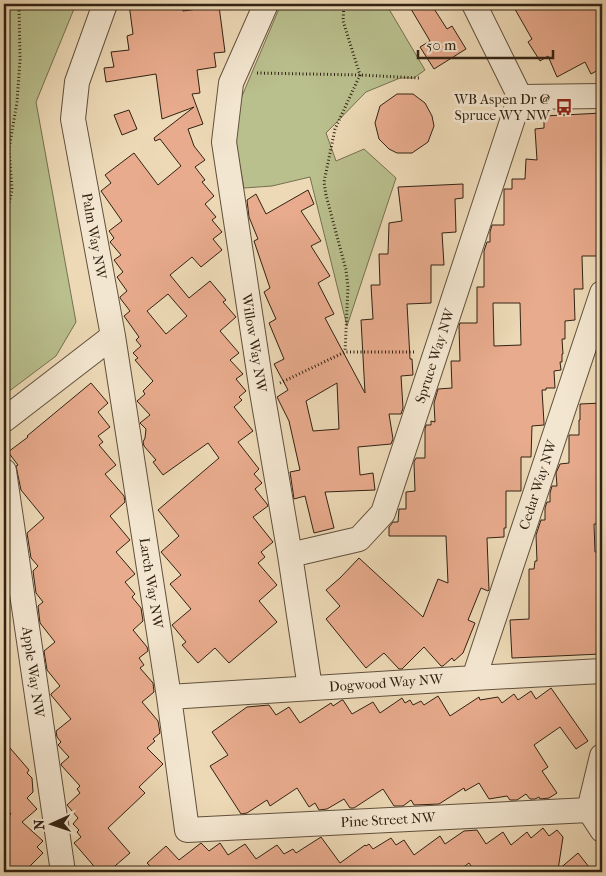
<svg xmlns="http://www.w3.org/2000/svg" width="606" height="876" font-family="'IM FELL French Canon',serif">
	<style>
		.green { fill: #b9bf8d; stroke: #767050 }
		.building { fill: #e8ab8d; stroke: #322213; fill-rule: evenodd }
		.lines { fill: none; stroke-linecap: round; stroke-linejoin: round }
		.minor-casing { stroke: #61503c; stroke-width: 26 }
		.path { stroke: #322213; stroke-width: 3; stroke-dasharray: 1 2.5; stroke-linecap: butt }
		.minor { stroke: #f3e6d0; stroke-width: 24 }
		.labels { text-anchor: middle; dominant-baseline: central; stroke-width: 5; stroke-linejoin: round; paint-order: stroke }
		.poi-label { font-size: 14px; fill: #322213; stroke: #f3e6d0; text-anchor: end }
		.street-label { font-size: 14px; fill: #322213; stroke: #f3e6d0 }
	</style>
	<rect width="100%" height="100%" fill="#edd9b6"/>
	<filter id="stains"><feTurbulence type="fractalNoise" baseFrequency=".004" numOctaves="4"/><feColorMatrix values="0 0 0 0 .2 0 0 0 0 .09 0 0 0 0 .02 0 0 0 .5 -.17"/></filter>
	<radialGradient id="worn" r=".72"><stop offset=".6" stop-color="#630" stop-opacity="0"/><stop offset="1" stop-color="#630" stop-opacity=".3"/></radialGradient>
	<path class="green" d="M 4,4 L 76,4 L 36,102 L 76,322 L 56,356 L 4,395 Z
		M 281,4 L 386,4 L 425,70 L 414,78 L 400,78 L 366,92 L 326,133 L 336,161 L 364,149 L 396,178 L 347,326 L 310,177 L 272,186 L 244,188 L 234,133 L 242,96 Z"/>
	<path class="building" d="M 129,4 L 182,4 L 183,11 L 219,6 L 225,52 L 214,53 L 216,67 L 197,70 L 200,93 L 192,94 L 203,124 L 188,129 L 194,146 L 205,160 L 195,167 L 205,180 L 202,182 L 214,196 L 205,204 L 216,217 L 212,220 L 222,232 L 213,239 L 222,250 L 201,267 L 192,257 L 170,275 L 189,298 L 210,281 L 226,300 L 223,302 L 236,317 L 220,331 L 239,353 L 230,360 L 243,374 L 236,379 L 246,391 L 239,397 L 242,400 L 234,407 L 253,431 L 238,442 L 259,469 L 254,474 L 262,483 L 255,489 L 267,504 L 268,506 L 253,517 L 273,542 L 261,552 L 265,557 L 258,563 L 277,585 L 259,601 L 277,622 L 229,663 L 215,648 L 198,663 L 182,645 L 186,642 L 172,625 L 191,609 L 170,584 L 181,575 L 161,552 L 179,536 L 158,510 L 219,458 L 208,443 L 163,475 L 153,462 L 156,460 L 144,446 L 143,442 L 145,438 L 146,429 L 140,423 L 150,415 L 137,401 L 145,394 L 143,391 L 153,381 L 135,360 L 138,358 L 133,353 L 141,346 L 136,340 L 139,337 L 124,316 L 130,311 L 120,298 L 120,297 L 127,291 L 117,277 L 123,272 L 114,260 L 121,255 L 110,242 L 114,238 L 109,231 L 122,221 L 101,191 L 111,183 L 105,175 L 134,153 L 158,185 L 181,166 L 160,139 L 155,141 L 154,138 L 194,107 L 162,119 L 156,74 L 106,82 L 104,68 L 114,67 L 111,52 L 129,50 L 127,36 L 133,34 ZM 168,294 L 187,316 L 166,334 L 147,311 Z
		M 408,4 L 431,4 L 447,29 L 452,26 L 466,49 L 434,69 L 420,47 L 430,41 Z
		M 512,4 L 602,4 L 602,68 L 591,74 L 585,62 L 557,77 L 548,56 L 540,61 L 528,42 L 532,39 Z
		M 397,94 L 413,94 L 425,103 L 432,116 L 434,126 L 428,142 L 412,153 L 397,153 L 389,149 L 379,139 L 375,123 L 380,106 Z
		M 129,110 L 137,129 L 122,135 L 114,115 Z
		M 602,113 L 602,204 L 601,204 L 601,223 L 599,223 L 599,229 L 598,229 L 598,256 L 582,256 L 583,289 L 574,289 L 575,320 L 565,321 L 565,339 L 562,339 L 563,354 L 562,354 L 562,362 L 560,362 L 561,370 L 554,371 L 555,388 L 546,388 L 546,390 L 542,390 L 544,423 L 544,425 L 532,426 L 531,457 L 521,457 L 521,491 L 506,491 L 506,528 L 504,528 L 504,537 L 487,538 L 489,590 L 488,591 L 481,588 L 468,620 L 475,623 L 463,653 L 454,661 L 452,658 L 443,666 L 441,666 L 424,647 L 402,669 L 399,669 L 384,653 L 366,668 L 326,619 L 340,606 L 326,590 L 340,578 L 359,558 L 423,617 L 438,579 L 448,583 L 446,536 L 389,536 L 389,527 L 393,522 L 398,522 L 399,509 L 406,509 L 406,492 L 415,491 L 414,462 L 416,458 L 425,458 L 425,429 L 426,425 L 431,425 L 431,421 L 435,422 L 434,403 L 438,389 L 452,388 L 451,361 L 460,361 L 459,326 L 460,323 L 477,323 L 477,287 L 484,287 L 484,251 L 487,242 L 490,242 L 490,232 L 492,225 L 504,225 L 504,189 L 512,189 L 512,179 L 525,179 L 526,159 L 537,160 L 535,129 L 544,128 L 544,116 ZM 493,303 L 520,303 L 521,345 L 494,346 Z
		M 463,184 L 463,198 L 455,199 L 456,232 L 442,233 L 444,265 L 431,265 L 431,303 L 407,304 L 410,359 L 412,359 L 413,375 L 401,376 L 403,408 L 401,414 L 389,414 L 393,439 L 391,444 L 358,447 L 360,475 L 373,473 L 375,490 L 325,492 L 334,528 L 314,533 L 305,496 L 294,499 L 290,472 L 300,470 L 289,421 L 277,397 L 288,390 L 274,364 L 284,359 L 269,323 L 276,319 L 264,292 L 270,288 L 254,241 L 258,239 L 249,217 L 247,200 L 256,194 L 266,214 L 308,190 L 314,204 L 301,211 L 321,241 L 311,246 L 330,276 L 318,283 L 334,314 L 325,318 L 365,393 L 361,320 L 373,319 L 371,285 L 380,285 L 379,254 L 388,254 L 389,223 L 402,221 L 398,187 ZM 337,383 L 339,429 L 313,431 L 306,401 Z
		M 91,383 L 108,403 L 98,412 L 110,427 L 98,436 L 103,442 L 99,445 L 116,465 L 105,474 L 124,496 L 125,502 L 110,516 L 130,540 L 116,552 L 135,574 L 125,582 L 135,594 L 132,597 L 141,608 L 143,621 L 133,630 L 147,647 L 148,651 L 139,658 L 144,665 L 140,668 L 153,683 L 154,692 L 142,702 L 158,721 L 160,733 L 153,739 L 155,741 L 147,748 L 163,764 L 139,787 L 145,793 L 108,828 L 130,853 L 108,872 L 99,872 L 74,843 L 81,837 L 77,832 L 79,830 L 73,824 L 78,818 L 67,805 L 80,793 L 77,789 L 80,786 L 61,765 L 61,764 L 69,757 L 58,745 L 61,742 L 57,737 L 56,731 L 71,719 L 51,695 L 51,694 L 60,686 L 47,670 L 44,651 L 55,642 L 40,623 L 38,606 L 43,602 L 36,593 L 33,571 L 38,566 L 31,558 L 27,533 L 44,518 L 21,490 L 16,466 L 18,465 L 8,452 L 28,437 L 27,436 Z
		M 602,403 L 602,524 L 594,524 L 595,552 L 602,552 L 602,638 L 600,638 L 601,654 L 512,658 L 510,620 L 529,619 L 529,569 L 534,569 L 535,561 L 537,561 L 536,535 L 541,520 L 545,520 L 545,508 L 547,502 L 550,502 L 550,493 L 552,486 L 557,486 L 556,473 L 560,464 L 569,463 L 569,435 L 579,435 L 579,420 L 580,420 L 580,404 Z
		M 551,688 L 588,741 L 576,749 L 560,727 L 534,745 L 548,767 L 542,771 L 557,793 L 549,798 L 540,799 L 539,797 L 535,799 L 530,799 L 526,794 L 517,800 L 510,800 L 507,796 L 489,799 L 479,783 L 465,791 L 464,788 L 439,804 L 414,805 L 411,800 L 403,806 L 394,806 L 383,789 L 354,808 L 350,808 L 344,799 L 327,809 L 319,810 L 315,803 L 309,807 L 297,788 L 270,806 L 267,800 L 247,813 L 241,814 L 210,766 L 228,755 L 212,732 L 247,707 L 269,705 L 276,715 L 289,707 L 300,723 L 331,703 L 333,706 L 342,700 L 343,700 L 352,714 L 373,702 L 380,713 L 402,698 L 405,703 L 410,700 L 413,705 L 421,701 L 424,705 L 438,696 L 450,716 L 479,697 L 480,700 L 498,697 L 502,703 L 514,694 L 518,700 L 531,691 L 536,699 Z
		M 4,741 L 29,770 L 27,773 L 32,778 L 33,792 L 27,798 L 37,809 L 22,822 L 43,841 L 37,847 L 43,853 L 24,872 L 4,872 L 4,820 L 11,814 L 4,805 Z
		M 543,828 L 549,836 L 557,830 L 563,837 L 558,870 L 578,853 L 593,872 L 475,872 L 469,863 L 457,872 L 156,872 L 147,863 L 166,846 L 179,860 L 201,843 L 209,851 L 220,843 L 228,855 L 245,844 L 256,859 L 277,845 L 284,854 L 293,849 L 296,853 L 321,837 L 340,863 L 365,845 L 366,846 L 369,844 L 373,849 L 391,838 L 396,845 L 404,840 L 414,855 L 440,836 L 445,844 L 464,831 L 477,830 L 486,844 L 503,832 L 511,845 L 527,832 L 531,838 Z"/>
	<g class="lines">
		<g class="minor-casing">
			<path id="minor" d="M 266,4 L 231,83 L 224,142 L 262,392 L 290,555 L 310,688
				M 474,4 L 520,97
				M 520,97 L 602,96
				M 113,336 L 169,697 L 187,830 L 589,810
				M 4,420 L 113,336 L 73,119 L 77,82 L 105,4
				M 4,471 L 63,872
				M 290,555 L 359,539 L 383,513 L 520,97
				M 474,678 L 602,293
				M 169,697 L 474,678 L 602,671
				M 602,756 L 589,810 L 602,830"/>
		</g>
		<path class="path" d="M 344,4 L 343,21 L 360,75 L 335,129 L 324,182 L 326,195 L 346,270 L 348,287 L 345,352
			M 257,73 L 360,75 L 419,78
			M 4,219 L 6,217 L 12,190 L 9,149 L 17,102 L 20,60 L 19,4
			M 280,383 L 345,352 L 415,352"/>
		<use href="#minor" class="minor"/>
	</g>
	<defs>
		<g id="bus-bare" transform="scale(1.35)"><path d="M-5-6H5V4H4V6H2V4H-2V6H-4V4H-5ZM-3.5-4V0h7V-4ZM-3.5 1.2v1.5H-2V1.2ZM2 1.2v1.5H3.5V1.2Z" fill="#8f2418" stroke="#f3e6d0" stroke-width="2.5" paint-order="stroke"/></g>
	</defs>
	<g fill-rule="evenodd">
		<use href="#bus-bare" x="564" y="107"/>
	</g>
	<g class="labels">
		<g class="poi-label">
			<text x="550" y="99">WB Aspen Dr @<tspan x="550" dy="16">Spruce WY NW</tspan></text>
		</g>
		<g class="street-label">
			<text transform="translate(94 236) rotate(80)">Palm Way NW</text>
			<text transform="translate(254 343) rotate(81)">Willow Way NW</text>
			<text transform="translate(435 356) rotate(-72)">Spruce Way NW</text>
			<text transform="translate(538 485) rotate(-72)">Cedar Way NW</text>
			<text transform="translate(151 583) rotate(81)">Larch Way NW</text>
			<text transform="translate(33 672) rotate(82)">Apple Way NW</text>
			<text transform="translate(386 683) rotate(-4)">Dogwood Way NW</text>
			<text transform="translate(388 820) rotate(-3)">Pine Street NW</text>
		</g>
	</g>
	<rect width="606" height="876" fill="none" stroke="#edd9b6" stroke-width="20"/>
	<rect x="5" y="5" width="596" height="866" fill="none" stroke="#322213" stroke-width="2.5"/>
	<rect x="10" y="10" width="586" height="856" fill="none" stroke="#322213"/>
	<g transform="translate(52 824) rotate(267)" stroke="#f3e6d0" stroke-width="4" paint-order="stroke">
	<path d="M0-4L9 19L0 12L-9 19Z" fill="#322213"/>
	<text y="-8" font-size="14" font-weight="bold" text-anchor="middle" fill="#322213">N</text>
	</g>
	<path d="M418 50v8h135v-8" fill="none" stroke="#322213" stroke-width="2.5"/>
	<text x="426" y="50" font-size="15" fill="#322213" stroke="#f3e6d0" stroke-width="4" paint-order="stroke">50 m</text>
	<rect width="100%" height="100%" filter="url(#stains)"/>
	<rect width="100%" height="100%" fill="url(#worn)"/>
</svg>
